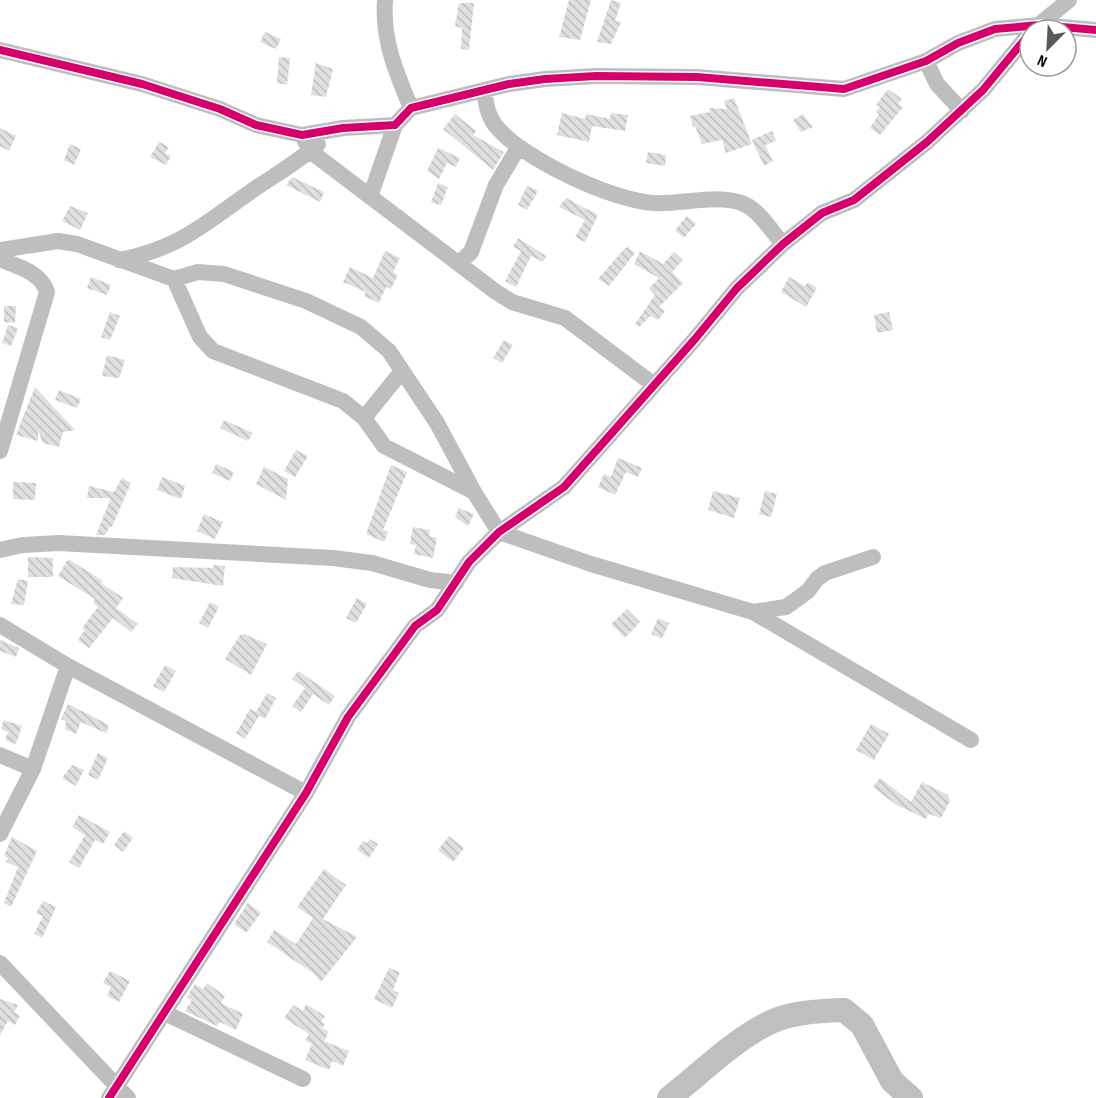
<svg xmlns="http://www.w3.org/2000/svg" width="1096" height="1098" font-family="'Sofia Sans Condensed',sans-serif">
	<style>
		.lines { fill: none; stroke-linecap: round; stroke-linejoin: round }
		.river { stroke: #bfbfbf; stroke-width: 24 }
		.building { fill: url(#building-back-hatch) }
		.street { stroke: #bebebe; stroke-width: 16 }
		.cycleway-casing { stroke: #fff; stroke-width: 11 }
		.cycleway { stroke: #d6006c; stroke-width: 8 }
	</style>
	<defs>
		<pattern id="building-back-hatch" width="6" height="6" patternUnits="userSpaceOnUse" patternTransform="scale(1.5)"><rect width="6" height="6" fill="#dfdfdf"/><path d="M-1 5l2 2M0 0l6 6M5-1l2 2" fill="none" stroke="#bebebe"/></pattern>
	</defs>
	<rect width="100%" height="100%" fill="#fff"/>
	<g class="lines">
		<path class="river" d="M 669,1098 C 700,1074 736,1038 771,1022 C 792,1012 821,1011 844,1010 L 862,1025 L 892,1081 L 911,1098"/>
	</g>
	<path class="building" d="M 569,0 L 591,0 L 580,40 L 559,37 Z
		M 611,0 L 621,3 L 615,21 L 621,22 L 611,44 L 597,42 Z
		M 459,3 L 474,3 L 469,50 L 461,49 L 462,28 L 455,26 Z
		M 265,32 L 281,39 L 276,49 L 260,42 Z
		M 279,57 L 290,58 L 287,85 L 277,83 Z
		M 316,63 L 333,69 L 326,97 L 311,95 Z
		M 888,89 L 902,99 L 898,104 L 903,107 L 880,135 L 870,128 L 879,114 L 876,112 L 880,107 L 876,105 Z
		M 734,98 L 752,144 L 726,153 L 722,140 L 702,144 L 695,126 L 693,127 L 690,116 L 710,112 L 709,108 L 727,109 L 724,101 Z
		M 562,113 L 585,119 L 586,114 L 610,119 L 611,113 L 628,115 L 625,131 L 592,126 L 589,142 L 557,135 Z
		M 455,114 L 476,131 L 473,135 L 504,152 L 493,170 L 443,129 Z
		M 803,114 L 813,127 L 801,132 L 793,120 Z
		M 0,128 L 16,136 L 9,151 L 0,146 Z
		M 772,131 L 776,141 L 765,145 L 773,161 L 764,166 L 752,140 Z
		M 159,142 L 169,147 L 165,153 L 171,156 L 166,165 L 150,157 Z
		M 70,144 L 81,149 L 74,165 L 64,160 Z
		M 438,148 L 460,158 L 456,167 L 447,163 L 439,179 L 427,171 Z
		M 648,152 L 666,155 L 665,166 L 646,163 Z
		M 292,177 L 324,192 L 320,202 L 286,185 Z
		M 438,183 L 448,187 L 441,205 L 431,202 Z
		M 527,186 L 538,191 L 527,210 L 518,205 Z
		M 566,198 L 598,215 L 585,242 L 575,237 L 585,220 L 559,207 Z
		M 70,206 L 88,213 L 80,230 L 62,221 Z
		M 687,216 L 696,224 L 684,238 L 675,230 Z
		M 518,238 L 546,256 L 543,262 L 531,256 L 516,287 L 505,281 L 521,251 L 513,247 Z
		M 628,247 L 635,253 L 609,286 L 598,279 L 625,248 Z
		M 385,251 L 400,258 L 393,272 L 398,275 L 391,289 L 386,287 L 379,303 L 364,296 L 366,292 L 343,282 L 350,267 L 373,278 Z
		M 640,251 L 663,264 L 674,252 L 683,260 L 672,272 L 683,283 L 659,307 L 665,311 L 658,320 L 650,316 L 639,327 L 635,324 L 655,295 L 649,288 L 659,278 L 634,264 Z
		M 91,277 L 111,285 L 107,295 L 87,288 Z
		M 789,277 L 805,286 L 808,282 L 817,288 L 806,307 L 781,292 Z
		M 4,306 L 16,306 L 15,323 L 4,322 Z
		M 110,312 L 120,316 L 110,340 L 101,337 Z
		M 889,312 L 893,330 L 877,333 L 874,315 Z
		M 8,325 L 18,328 L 11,346 L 2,343 Z
		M 504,340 L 513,345 L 502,363 L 493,358 Z
		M 107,355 L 125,360 L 119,378 L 102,376 Z
		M 35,387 L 75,430 L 63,432 L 59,447 L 43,443 L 38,430 L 38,441 L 16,435 Z
		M 59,390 L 81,399 L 77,408 L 55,400 Z
		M 224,420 L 253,433 L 248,441 L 220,428 Z
		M 296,450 L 308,456 L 295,477 L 284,471 Z
		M 618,458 L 642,468 L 638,477 L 626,472 L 615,495 L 598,487 L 604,474 L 611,477 Z
		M 216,464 L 234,472 L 230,481 L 212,473 Z
		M 391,465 L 407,472 L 383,530 L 388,532 L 384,542 L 366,534 Z
		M 264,467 L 288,479 L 286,500 L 256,484 Z
		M 162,477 L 185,486 L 181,499 L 157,490 Z
		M 122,478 L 131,483 L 112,527 L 110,526 L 105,535 L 96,535 L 111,498 L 87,498 L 89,486 L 114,492 Z
		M 13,482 L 36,483 L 35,500 L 13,499 Z
		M 713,491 L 740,498 L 734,518 L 708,510 Z
		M 765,491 L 777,494 L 771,517 L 759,514 Z
		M 459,508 L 474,514 L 468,526 L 455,517 Z
		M 204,514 L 223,522 L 215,539 L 197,531 Z
		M 413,527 L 430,530 L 429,536 L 437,538 L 433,558 L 414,554 L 416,545 L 410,544 Z
		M 28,557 L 53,558 L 53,577 L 28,577 Z
		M 68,559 L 103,581 L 101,583 L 123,598 L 116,608 L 138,624 L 131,632 L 113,618 L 89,648 L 78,640 L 85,630 L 82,628 L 98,607 L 93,602 L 95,599 L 58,576 Z
		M 214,565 L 225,566 L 223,586 L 172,578 L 173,567 L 213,568 Z
		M 18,579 L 28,581 L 24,605 L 11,604 Z
		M 357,598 L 367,604 L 356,623 L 346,618 Z
		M 210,602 L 219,607 L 208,628 L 199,623 Z
		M 627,609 L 640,622 L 625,638 L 611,624 Z
		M 658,618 L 669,623 L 662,639 L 651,634 Z
		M 244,634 L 267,644 L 251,675 L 225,659 L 240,635 Z
		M 0,640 L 19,648 L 16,657 L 0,651 Z
		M 165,665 L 176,671 L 164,692 L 153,686 Z
		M 298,671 L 335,696 L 329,705 L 313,694 L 301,712 L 292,706 L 305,688 L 292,679 Z
		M 267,693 L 276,698 L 265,719 L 259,716 L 245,739 L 236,733 L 250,709 L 256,712 Z
		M 68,704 L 109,725 L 106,733 L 81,722 L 76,734 L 65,729 L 66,721 L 61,719 Z
		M 4,720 L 22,726 L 16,744 L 5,740 L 8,732 L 1,729 Z
		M 871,724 L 889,734 L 874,760 L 856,750 Z
		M 98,753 L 108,758 L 98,780 L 88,775 Z
		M 72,765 L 84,770 L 76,786 L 62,778 Z
		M 880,778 L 911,802 L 922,782 L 948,795 L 950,801 L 941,818 L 928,814 L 926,819 L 895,804 L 873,787 Z
		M 79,815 L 110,832 L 103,844 L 95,840 L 79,868 L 69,862 L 85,835 L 72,827 Z
		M 124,831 L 133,838 L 123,852 L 114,845 Z
		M 449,836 L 464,848 L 453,862 L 438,850 Z
		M 12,837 L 37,851 L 11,907 L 4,903 L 18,867 L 6,862 L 8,858 L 4,856 Z
		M 370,839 L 378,844 L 369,858 L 357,850 L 363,841 L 367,843 Z
		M 324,869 L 346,885 L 323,919 L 357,937 L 321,982 L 313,973 L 267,942 L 274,930 L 296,944 L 313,918 L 297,907 Z
		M 43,901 L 56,907 L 42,938 L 34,934 L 43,916 L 36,913 Z
		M 248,903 L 261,913 L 246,933 L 234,924 Z
		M 389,968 L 400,972 L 393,990 L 399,993 L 392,1008 L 374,999 Z
		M 110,971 L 130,981 L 119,1002 L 107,996 L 111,987 L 103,983 Z
		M 207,983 L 225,996 L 221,1003 L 243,1014 L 236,1030 L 220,1022 L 217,1026 L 185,1011 L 192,1000 L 187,997 L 195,984 L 203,989 Z
		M 0,999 L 18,1005 L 14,1012 L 20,1016 L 15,1025 L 8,1021 L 0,1035 Z
		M 306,1004 L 325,1016 L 321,1022 L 325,1024 L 322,1028 L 329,1032 L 324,1041 L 349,1051 L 343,1066 L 332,1061 L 329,1070 L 305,1060 L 312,1044 L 305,1040 L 309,1034 L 284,1018 L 293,1005 L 303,1011 Z"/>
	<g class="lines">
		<path class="street" d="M 385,0 C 382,40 396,72 411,108
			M 1034,29 L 1069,0
			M 0,50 L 142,84 L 220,109 L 256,125 L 302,135 L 343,128 L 395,125 L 411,108 L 509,84 L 545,79 L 596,76 L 697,77 L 844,89 L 926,61 L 958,43 L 995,29 L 1040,25 L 1096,30
			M 926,61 L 937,84 L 962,111
			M 484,90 C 486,103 487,114 495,125 C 521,158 610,200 653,203 C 682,205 717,193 744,204 C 759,210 772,232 783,244
			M 302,135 L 310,151 L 496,292 L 512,302 L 565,318 L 654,385
			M 370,197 L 395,125
			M 0,250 L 58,241 L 77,244 L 174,279 L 200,337 L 213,351 L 343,401 L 364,418 L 384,446 L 474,492 L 499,532 L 591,564 L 753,612 L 971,740
			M 0,259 C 18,267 41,272 47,292 L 0,451
			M 119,260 C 179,249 205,223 253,190 C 275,175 298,162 318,144
			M 459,263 L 471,252 L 496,185 L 518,148
			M 174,279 L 198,272 L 224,274 L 306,301 L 361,327 L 389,351 L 437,423 L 474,492
			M 364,418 L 402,371
			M 0,550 L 23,545 L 59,543 L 333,558 L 372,563 L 430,580 L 456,583
			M 753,612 L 786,607 L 808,591 L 817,579 L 825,573 L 873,557
			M 0,625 L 68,666 L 306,793
			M 0,755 L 33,769
			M 0,834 L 33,769 L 68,666
			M 0,963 L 128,1098
			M 165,1013 L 303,1079
			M 109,1098 L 306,793 L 348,717 L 415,626 L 437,610 L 469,562 L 499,532 L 564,487 L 695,339 L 737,288 L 783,244 L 822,213 L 854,200 L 927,142 L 983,90 L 1030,33"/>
		<g class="cycleway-casing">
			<path id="cycleway" d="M 0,50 L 142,84 L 220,109 L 256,125 L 302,135 L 343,128 L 395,125 L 411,108 L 509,84 L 545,79 L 596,76 L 697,77 L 844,89 L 926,61 L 958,43 L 995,29 L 1040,25 L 1096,30
				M 109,1098 L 306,793 L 348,717 L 415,626 L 437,610 L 469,562 L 499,532 L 564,487 L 695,339 L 737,288 L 783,244 L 822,213 L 854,200 L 927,142 L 983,90 L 1030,33"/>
		</g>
		<use href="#cycleway" class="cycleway"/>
	</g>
	<g transform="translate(1048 48) rotate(204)"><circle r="28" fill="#ffffff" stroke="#999999" stroke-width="1.5"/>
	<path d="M0-4.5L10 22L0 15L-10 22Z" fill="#595959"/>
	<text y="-9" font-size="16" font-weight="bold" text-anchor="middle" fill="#000000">N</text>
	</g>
</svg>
